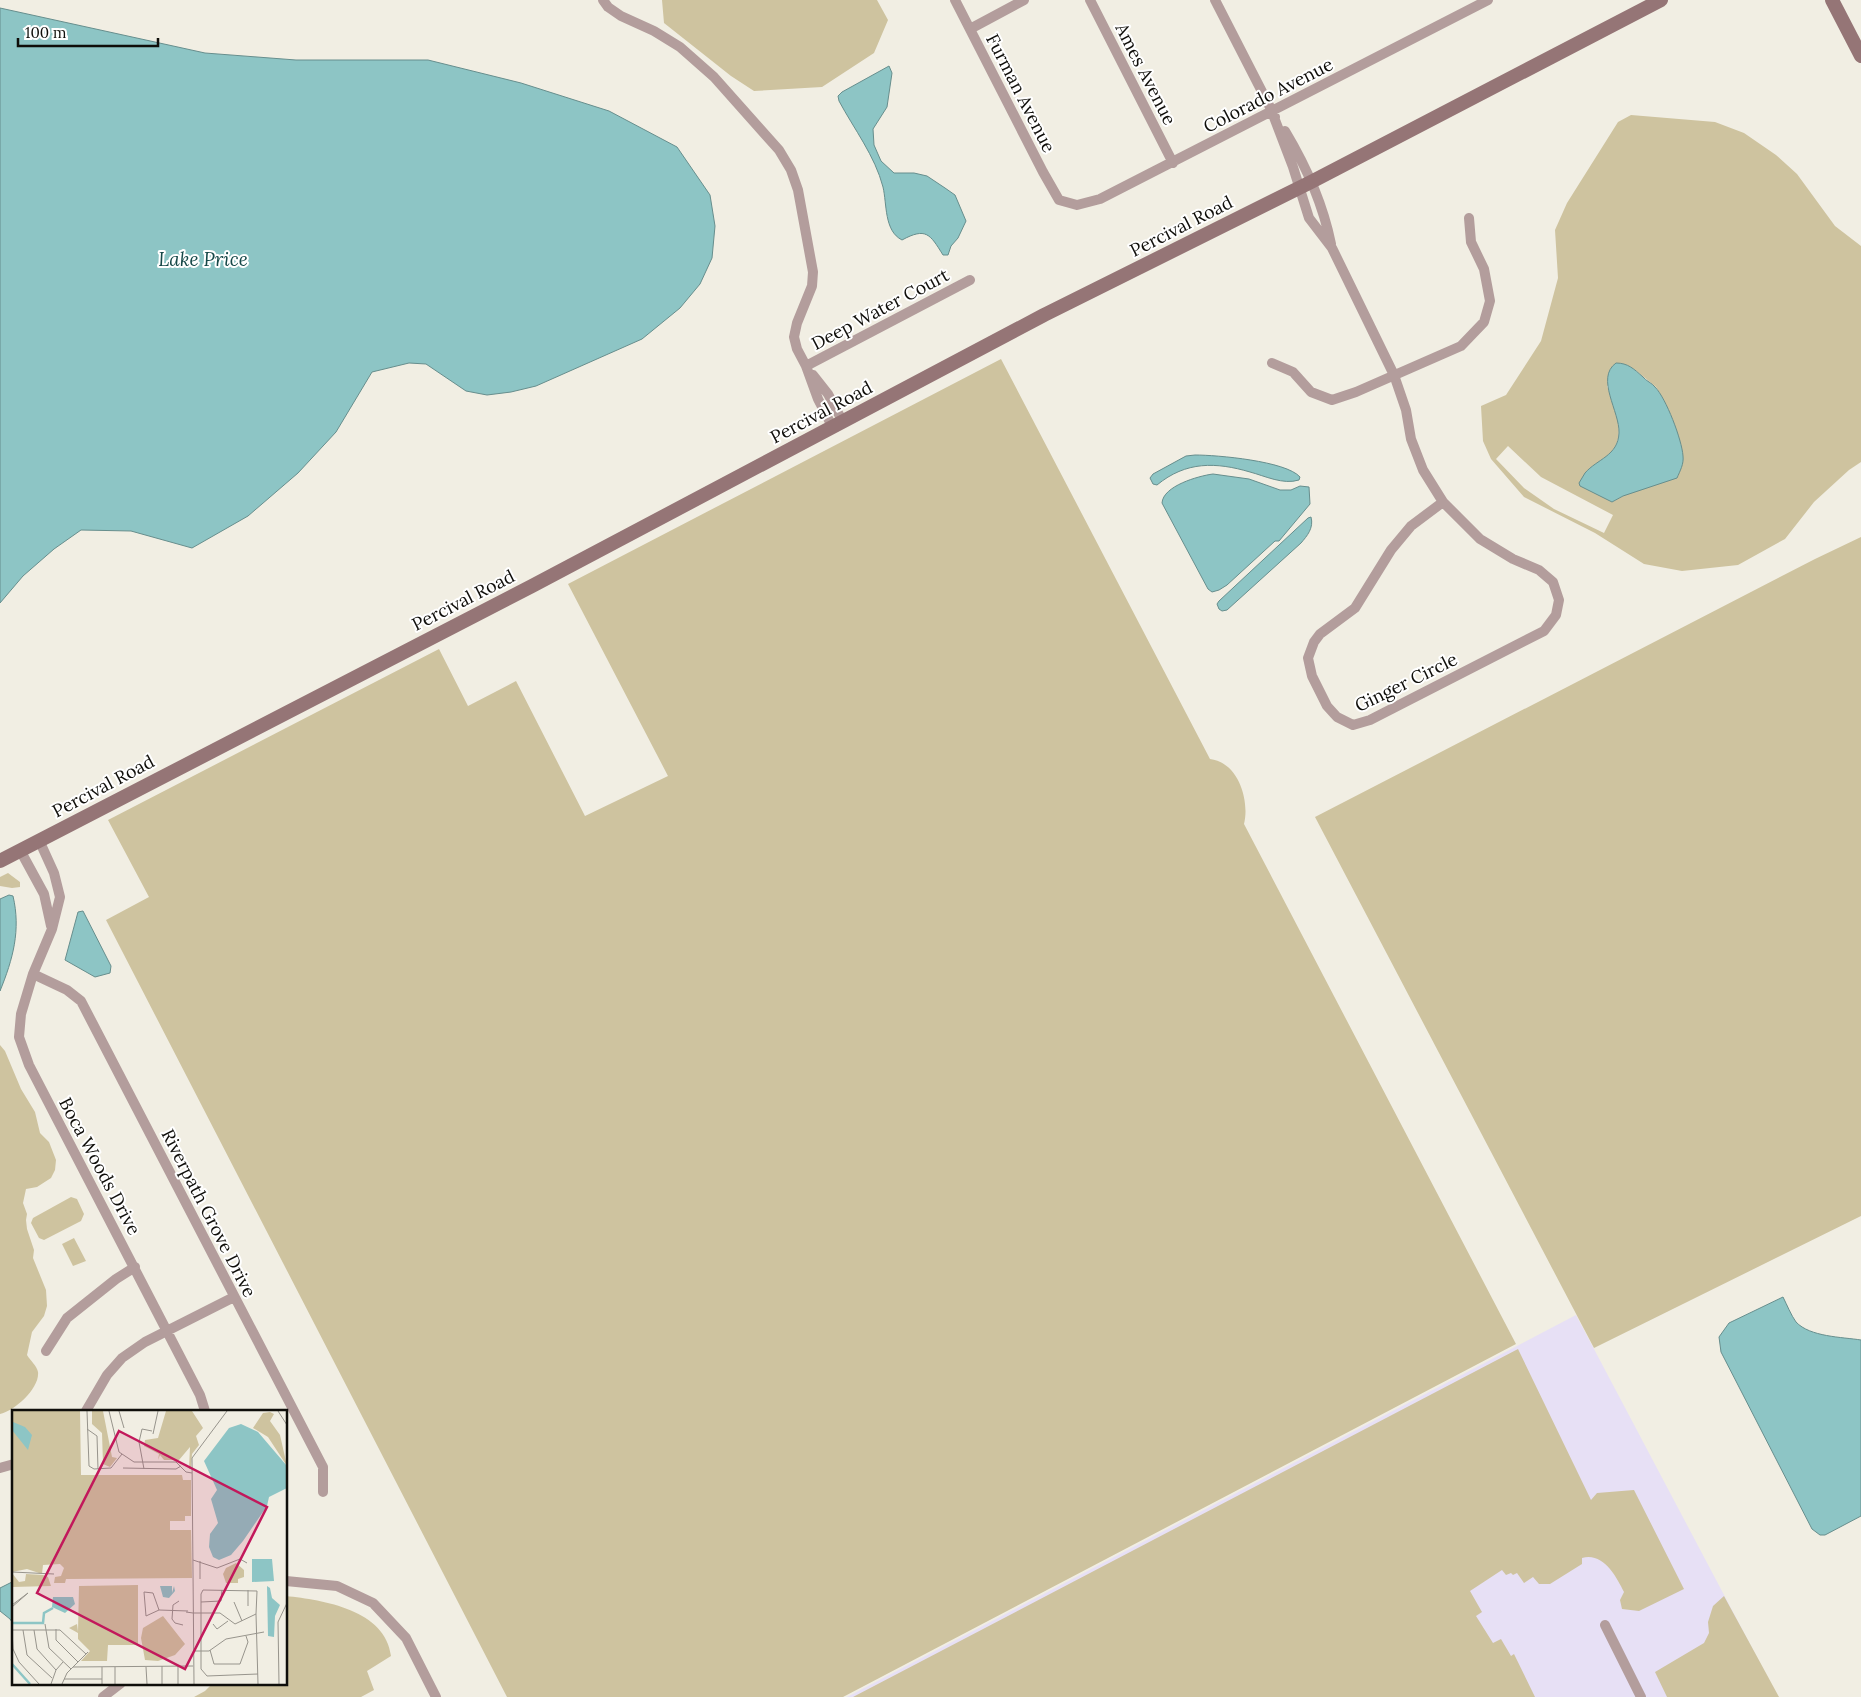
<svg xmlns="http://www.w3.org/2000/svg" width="1861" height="1697" font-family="Lora,serif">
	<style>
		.education { fill: #e7e0f5 }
		.green { fill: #cec39f; fill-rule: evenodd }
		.water { fill: #8dc5c5; stroke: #678e8d }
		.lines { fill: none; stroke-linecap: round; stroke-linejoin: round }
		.street { stroke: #b39d9c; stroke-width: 10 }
		.secondary { stroke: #957576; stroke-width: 14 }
		.labels { text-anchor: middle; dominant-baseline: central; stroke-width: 4; stroke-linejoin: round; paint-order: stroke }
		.street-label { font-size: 18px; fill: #0f0e0a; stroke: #fff }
		.water-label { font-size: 19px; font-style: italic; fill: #154848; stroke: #fff }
		.inset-river { fill: none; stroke: #8dc5c5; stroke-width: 2.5 }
		.inset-road { fill: none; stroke: #97948c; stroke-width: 1 }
		.view { fill: #c2185b; fill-opacity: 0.15; stroke: #c2185b; stroke-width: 2.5 }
		.inset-edge { fill: none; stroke: #0f0e0a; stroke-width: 2.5 }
	</style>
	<rect width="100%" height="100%" fill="#f1eee3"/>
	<path class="education" d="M 1576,1315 L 1778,1697 L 847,1697 Z"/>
	<path class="green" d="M 662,0 L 877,0 L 888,20 L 874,53 L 822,87 L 754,91 L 731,76 L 664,23 Z
		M 1631,115 L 1715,122 L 1744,133 L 1776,155 L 1797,174 L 1835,226 L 1861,246 L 1861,462 L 1849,470 L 1814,502 L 1785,539 L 1738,565 L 1682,571 L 1644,564 L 1595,533 L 1524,497 L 1491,459 L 1483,441 L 1481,406 L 1506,395 L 1541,341 L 1558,278 L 1555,230 L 1567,203 L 1618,122 ZM 1634,369 L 1656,387 L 1665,403 L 1623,496 L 1612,502 L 1586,472 C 1595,466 1606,460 1613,450 C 1626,432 1614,405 1607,386 ZM 1508,446 L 1541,477 L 1613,515 L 1604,533 L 1554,509 L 1524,488 L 1496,459 Z
		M 1001,359 L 1210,759 C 1238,762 1250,800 1244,824 L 1516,1344 L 843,1697 L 507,1697 L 106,920 L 149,897 L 108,820 L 439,649 L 468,706 L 516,681 L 585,816 L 668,776 L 568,584 Z
		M 1861,537 L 1861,1216 L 1594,1348 L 1315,817 L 1815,559 Z
		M 8,873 L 20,882 L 20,887 L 12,888 L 0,886 L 0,877 Z
		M 0,1045 L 5,1051 L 21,1089 L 35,1112 L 40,1133 L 49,1142 L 56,1160 L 55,1170 L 51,1178 L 37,1187 L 26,1189 L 23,1203 L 27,1214 L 26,1220 L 27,1229 L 34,1250 L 33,1258 L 46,1290 L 47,1306 L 44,1316 L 32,1332 L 27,1355 C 30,1360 37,1366 38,1372 C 40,1388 15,1411 0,1414 Z
		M 71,1197 L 77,1199 L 84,1214 L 81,1221 L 44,1240 L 39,1238 L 31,1223 L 33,1218 Z
		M 74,1238 L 86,1261 L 73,1266 L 62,1244 Z
		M 1518,1349 L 1591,1500 L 1597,1493 L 1634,1490 L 1684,1589 L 1639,1611 L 1622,1609 L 1620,1600 L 1624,1592 C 1616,1576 1603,1552 1582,1558 L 1582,1564 L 1550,1584 L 1539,1584 L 1533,1577 L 1524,1583 L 1517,1573 L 1513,1575 L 1511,1573 L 1506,1575 L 1502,1570 L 1470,1591 L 1482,1612 L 1476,1616 L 1493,1643 L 1501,1639 L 1511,1656 L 1514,1654 L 1535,1697 L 853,1697 Z
		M 286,1596 C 323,1600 386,1610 391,1656 L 367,1671 L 374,1690 L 361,1697 L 194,1697 L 205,1691 L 213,1683 L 286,1683 Z
		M 1724,1596 L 1779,1697 L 1667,1697 L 1655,1672 L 1704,1643 L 1709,1633 L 1708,1622 L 1713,1606 Z"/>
	<path class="water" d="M 0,8 L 205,53 L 296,60 L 428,60 L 521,83 L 609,111 L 677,147 L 710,195 L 715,226 L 712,258 L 700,284 L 680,308 L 642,339 L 536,386 L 511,392 L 487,395 L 466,391 L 426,364 L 409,363 L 372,372 L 336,432 L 298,473 L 248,516 L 192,548 L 131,531 L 81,530 L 54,549 L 23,576 L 0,603 Z
		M 889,66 L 892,73 L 887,107 L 873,129 L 874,145 L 881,161 L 894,173 L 914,173 L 927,176 L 945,188 L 955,195 L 966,221 L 958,238 L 951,246 L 948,255 L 943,255 C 930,234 926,227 902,240 C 884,231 887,204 883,187 C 875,156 854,129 839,101 L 838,96 L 842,92 Z
		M 1616,363 C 1628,363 1634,369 1643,377 C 1646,381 1652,383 1655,387 C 1666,398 1682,440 1683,456 C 1684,464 1680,471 1677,478 L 1623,496 L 1612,502 L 1580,486 L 1579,483 C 1581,480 1583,476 1585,473 C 1597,459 1618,456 1619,433 C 1620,412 1595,378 1616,363 Z
		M 1195,455 C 1217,455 1286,461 1300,477 L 1299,480 C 1283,485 1265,476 1250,472 C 1216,462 1186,461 1157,485 L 1153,484 L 1150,478 L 1153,474 L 1186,456 Z
		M 1213,474 L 1249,479 L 1280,490 L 1291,490 L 1300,486 L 1309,487 L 1310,504 L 1279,541 L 1275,541 L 1227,585 L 1219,590 L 1212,592 L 1208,589 L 1162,503 C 1163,486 1198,476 1213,474 Z
		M 1311,517 C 1314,528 1307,536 1301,543 L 1227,610 L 1222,611 L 1219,609 L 1217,604 L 1219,601 L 1308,518 Z
		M 9,895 L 13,896 C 21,930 13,959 0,991 L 0,899 Z
		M 83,911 L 111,966 L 110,973 L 95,977 L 65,960 L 78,912 Z
		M 1783,1297 C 1787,1305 1791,1315 1796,1322 C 1810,1337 1842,1337 1861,1340 L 1861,1516 L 1825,1535 L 1820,1535 L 1812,1529 L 1721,1352 L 1719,1337 L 1729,1323 Z
		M 14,1581 L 14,1625 L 10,1619 L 0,1611 L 0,1588 Z"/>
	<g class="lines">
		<path class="street" d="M 603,0 L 608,7 L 621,16 L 654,31 L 680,47 L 714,77 L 779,150 L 791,170 L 798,190 L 813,272 L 812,286 L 797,323 L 794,337 L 797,349 L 806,366 L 818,399 L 833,428
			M 955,0 L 1043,172 L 1059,200 L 1077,205 L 1100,199 L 1488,0
			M 1090,0 L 1173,163
			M 1215,0 L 1275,117
			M 970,29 L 1024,0
			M 1272,112 L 1293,167 L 1309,218 L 1332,248 L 1394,375 L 1406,410 L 1411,439 L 1423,470 L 1443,502 L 1480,539 L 1513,559 L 1539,570 L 1553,582 L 1559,600 L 1556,615 L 1544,631 L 1370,720 L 1353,725 L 1337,717 L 1327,706 L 1312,676 L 1308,658 L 1314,642 L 1320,634 L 1355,608 L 1391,550 L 1411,526 L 1443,502
			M 1285,131 C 1306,166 1323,204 1331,244
			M 1272,363 L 1293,372 L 1311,392 L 1332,400 L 1356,392 L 1461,346 L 1484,322 L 1490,301 L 1484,269 L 1471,242 L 1469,218
			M 806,366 L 970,280
			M 813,375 L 828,394 L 843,422
			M 39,840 L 54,873 L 60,897 L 52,929 L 33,974 L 21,1014 L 19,1037 L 29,1065 L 200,1395 L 205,1411
			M 20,850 L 44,894 L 51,926
			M 33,974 L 67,990 L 81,1001 L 323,1467 L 323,1492
			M 46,1351 L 67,1318 L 116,1279 L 135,1267
			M 86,1411 L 107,1375 L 122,1358 L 145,1342 L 234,1297
			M 0,1468 L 14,1464
			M 286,1581 L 337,1586 L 373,1603 L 406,1638 L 436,1697
			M 1605,1625 L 1641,1697
			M 103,1697 L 121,1683"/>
		<path class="secondary" d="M 1832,0 L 1861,56
			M 0,861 L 532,586 L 1044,315 L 1311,182 L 1661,0"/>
	</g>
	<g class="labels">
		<g class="street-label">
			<text transform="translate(1146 74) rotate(63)">Ames Avenue</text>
			<text transform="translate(1021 93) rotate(63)">Furman Avenue</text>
			<text transform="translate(1268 95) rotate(-27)">Colorado Avenue</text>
			<text transform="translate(1181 226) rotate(-27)">Percival Road</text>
			<text transform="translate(880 309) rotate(-28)">Deep Water Court</text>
			<text transform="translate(821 412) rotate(-28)">Percival Road</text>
			<text transform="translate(463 600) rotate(-27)">Percival Road</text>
			<text transform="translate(1406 682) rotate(-26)">Ginger Circle</text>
			<text transform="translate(103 786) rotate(-28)">Percival Road</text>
			<text transform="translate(100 1166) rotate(62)">Boca Woods Drive</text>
			<text transform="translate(209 1213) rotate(63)">Riverpath Grove Drive</text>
		</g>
		<g class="water-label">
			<text x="203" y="259">Lake Price</text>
		</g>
	</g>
	<g transform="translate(12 1410)">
		<rect width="275" height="275" fill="#f1eee3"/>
		<path d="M 0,1 L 68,1 L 69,65 L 170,65 L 171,70 L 179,70 L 179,106 L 173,106 L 173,111 L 158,111 L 158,120 L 179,120 L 180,168 L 54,169 L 53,173 L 42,173 L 43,167 L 49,166 L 52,158 L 48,154 L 31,155 L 30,164 L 15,159 L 0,162 ZM 80,1 L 91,1 L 100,47 L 105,48 L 98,57 L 91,54 L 90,23 L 80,14 ZM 154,1 L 180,1 L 191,18 L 184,26 L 187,35 L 180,44 L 179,58 L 177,59 L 178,37 L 167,50 L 152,50 L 148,45 L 146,50 L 147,44 L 132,36 L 133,30 L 146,28 ZM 258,2 L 262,4 L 258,11 L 268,25 L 275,56 L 256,27 L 241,18 L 251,3 ZM 224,153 L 232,160 L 232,167 L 226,169 L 226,173 L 214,173 L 211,164 L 214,158 ZM 0,163 L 7,172 L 13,171 L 14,164 L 31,165 L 36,167 L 39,176 L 0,177 ZM 126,175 L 126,235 L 96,235 L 95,251 L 69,251 L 78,241 L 66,229 L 66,223 L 57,218 L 65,214 L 66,222 L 67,176 ZM 151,206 L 173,234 L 163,245 L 146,251 L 133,250 L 129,228 L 131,218 Z" fill="#cec39f"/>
		<path d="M 1,12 L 13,17 L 20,25 L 16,40 L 0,20 ZM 229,14 L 246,22 L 275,56 L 275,78 L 257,87 L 255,96 L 231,131 L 219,145 L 207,150 L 201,147 L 197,137 L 198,124 L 206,113 L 199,89 L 205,80 L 192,51 L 217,18 ZM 240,149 L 260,149 L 262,171 L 240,172 ZM 148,176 L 160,176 L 160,183 L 162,176 L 163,181 L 157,188 L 151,187 ZM 255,176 L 258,178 L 260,188 L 268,195 L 263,206 L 262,227 L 256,226 ZM 61,187 L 63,194 L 53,203 L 40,197 L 41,187 Z" fill="#8dc5c5"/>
		<path class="inset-river" d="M 0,213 L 31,213 L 32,203 L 41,198M 0,254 L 18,274"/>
		<path class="inset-road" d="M 75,1 L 77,56 L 82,59 L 99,58 L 110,44M 97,1 L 107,42 L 122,52 L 164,52 L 174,62 L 180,63M 107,1 L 112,18M 266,1 L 275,15M 75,19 L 85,26 L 86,59M 141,24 L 146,1M 111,58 L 164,59 L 169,56M 132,59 L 127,32 L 130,19 L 140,21M 181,150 L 205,158 L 228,149 L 235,153M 188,151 L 188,169M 0,162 L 42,164M 236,180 L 236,196M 167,191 L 161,195 L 160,209 L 163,213 L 171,215M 189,192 L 209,191 L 210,180M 222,192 L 230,211M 0,195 L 16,183 L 0,197M 147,200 L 141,183 L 132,182 L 134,206 L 147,200 L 176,201M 174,202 L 181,203 L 208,203 L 223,214 L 244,204 L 245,181 L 191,180 L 189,184 L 189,259 L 195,266 L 246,264M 244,204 L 246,274M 33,214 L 37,238 L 59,259M 201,214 L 205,219 L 216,211M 44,219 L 44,230 L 66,252M 0,220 L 48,220 L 74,244M 0,220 L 1,239 L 7,252 L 27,274M 11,220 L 15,245 L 40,268M 22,220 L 25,239 L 44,260M 198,240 L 202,254 L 228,254 L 236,232 L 234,226M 181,241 L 197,241 L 214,229 L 252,222M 150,256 L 150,274M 166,256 L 166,274M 61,257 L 181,256M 90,257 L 90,274M 103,257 L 103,274M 134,257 L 135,274M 52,269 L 90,269M 39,274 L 44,260 L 51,252M 50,274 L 55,263 L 76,242M 182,274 L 180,48 L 215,1M 267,274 L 266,212 L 275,193"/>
		<path class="view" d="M 107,21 L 255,97 L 173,259 L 25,183 Z"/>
		<rect width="275" height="275" class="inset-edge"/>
	</g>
	<path d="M18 38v8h140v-8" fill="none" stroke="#0f0e0a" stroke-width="2.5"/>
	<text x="25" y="38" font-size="15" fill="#0f0e0a" stroke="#ffffff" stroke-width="4" paint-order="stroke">100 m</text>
</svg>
